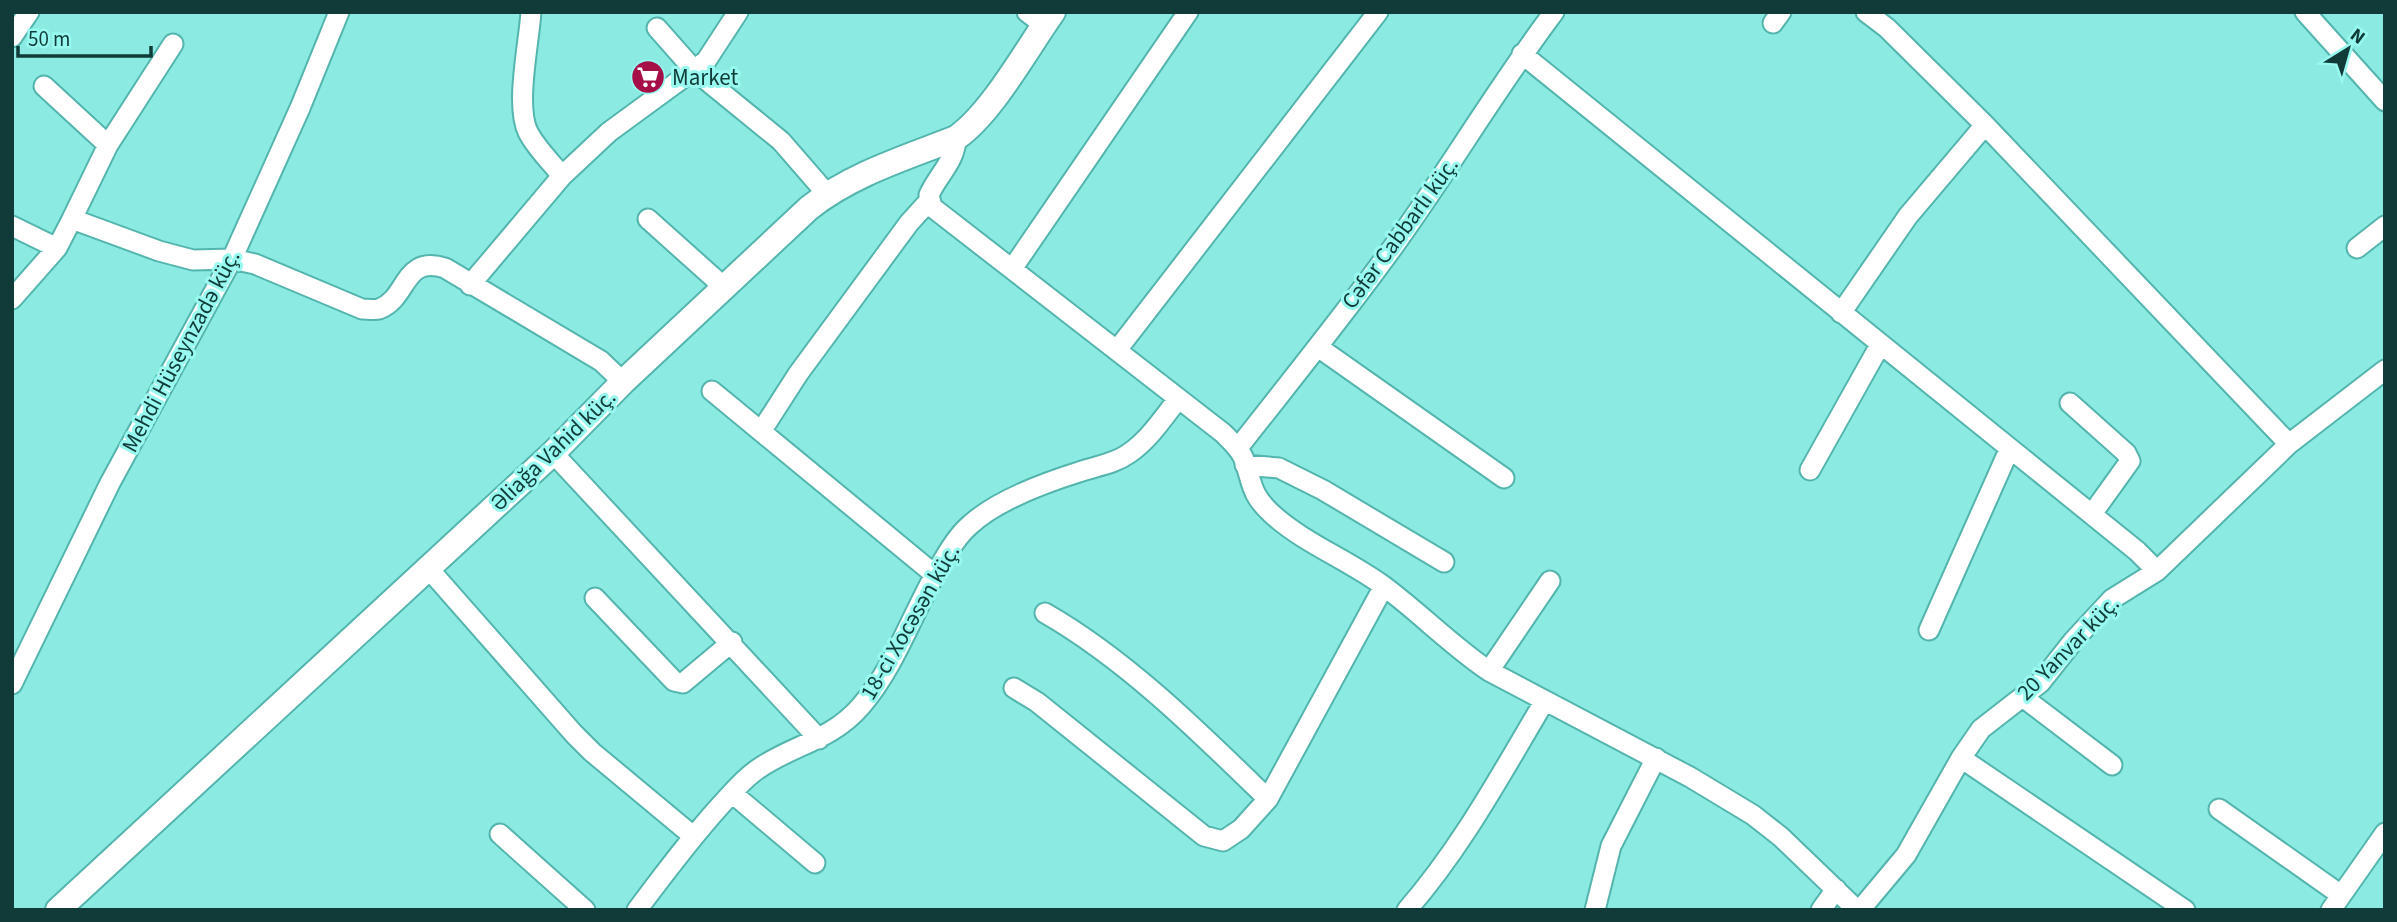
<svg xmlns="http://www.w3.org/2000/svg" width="2397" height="922" font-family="'Source Sans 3',sans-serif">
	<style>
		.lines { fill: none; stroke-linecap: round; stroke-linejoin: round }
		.minor-casing { stroke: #53b5ad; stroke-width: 23 }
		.tertiary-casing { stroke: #53b5ad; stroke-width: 28 }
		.minor { stroke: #fff; stroke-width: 19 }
		.tertiary { stroke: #fff; stroke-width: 24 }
		.labels { text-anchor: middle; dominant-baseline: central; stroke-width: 6; stroke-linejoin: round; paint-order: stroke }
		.poi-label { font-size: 23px; fill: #103b38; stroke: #98f9f0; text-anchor: start }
		.street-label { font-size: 23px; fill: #103b38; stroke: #98f9f0 }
	</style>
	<rect width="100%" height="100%" fill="#8bebe3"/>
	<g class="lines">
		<g class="minor-casing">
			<path id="minor" d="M 531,12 C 529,43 515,106 528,132 C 536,148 551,162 562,176
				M 1027,12 L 1044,25
				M 1866,12 L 1887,28 L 1985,125 L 2289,444
				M 2305,12 L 2385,101
				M 1773,23 L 1781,12
				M 657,28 L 695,71 L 781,141 L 827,194
				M 12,37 L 29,12
				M 1522,54 L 2137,551 L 2157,571
				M 44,86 L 108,145
				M 956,138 C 956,161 937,176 929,195 L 932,207 L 1223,433 C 1230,440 1239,448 1243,457 C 1253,482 1249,493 1272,514 C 1305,544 1349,560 1385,587 C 1421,614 1452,646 1489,671 L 1690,777 L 1753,815 L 1781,837 L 1857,910
				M 72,219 L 108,145 L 173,44
				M 648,219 L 725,288
				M 12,226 L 57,248 L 72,219 L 159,251 L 193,260 L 232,259 L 255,264 L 362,309 C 367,309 375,310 379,309 C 409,298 402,255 445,268 L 601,361 L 623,382
				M 2357,248 L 2385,226
				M 1012,269 L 1188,12
				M 470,285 L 562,176 L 609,132 L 706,61 L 738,12
				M 12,299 L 57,248
				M 1841,313 L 1908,216 L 1985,125
				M 1318,347 L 1504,478
				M 1117,350 L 1378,12
				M 712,391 L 934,574
				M 2070,403 L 2126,453 L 2130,461 L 2092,514
				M 762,430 L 798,374 L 909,223 L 929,201
				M 1238,448 C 1288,384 1340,320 1388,254 C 1446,175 1495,90 1554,12
				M 553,453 L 819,739
				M 1245,465 L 1279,468 L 1323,490 L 1444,562
				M 1810,470 L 1880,345
				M 428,568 L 574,734 L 592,752 L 693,836
				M 595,598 L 674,681 L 683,683 L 732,642
				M 1045,613 C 1127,660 1200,733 1268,799
				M 1929,630 L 2009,450
				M 1489,671 L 1550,581
				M 12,684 L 110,483 L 232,259 L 300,108 L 339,12
				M 1014,688 L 1037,702 L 1204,836 L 1223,841 L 1241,829 L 1268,799 L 1384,586
				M 2024,698 L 2112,765
				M 1961,758 L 2185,910
				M 732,793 L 815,863
				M 2219,809 L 2341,895
				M 500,834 L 585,910
				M 637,910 C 664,874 690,839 720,806 C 732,793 743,779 758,769 C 792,745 831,741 861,706 C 898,663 914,607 944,559 C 951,547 959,534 970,525 C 997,500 1044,483 1079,472 C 1096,466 1114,464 1128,454 C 1149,440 1163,418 1178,399
				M 1407,910 C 1462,847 1501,774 1544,702
				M 1595,910 L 1611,846 L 1656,758
				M 1821,910 L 1836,889
				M 1860,910 L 1906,855 L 1961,758 L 1981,729 L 2040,683 L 2074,640 L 2112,599 L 2157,571 L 2289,444 L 2385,370
				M 2331,910 L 2385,833"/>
		</g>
		<g class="tertiary-casing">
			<path id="tertiary" d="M 58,910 L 553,453 L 623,382 L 809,208 C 852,174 905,158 956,138 C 992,113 1026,50 1053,12"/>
		</g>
		<use href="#minor" class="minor"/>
		<use href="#tertiary" class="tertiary"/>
	</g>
	<defs>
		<g id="supermarket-disc" transform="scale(1.75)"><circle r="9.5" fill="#a50e46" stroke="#98f9f0"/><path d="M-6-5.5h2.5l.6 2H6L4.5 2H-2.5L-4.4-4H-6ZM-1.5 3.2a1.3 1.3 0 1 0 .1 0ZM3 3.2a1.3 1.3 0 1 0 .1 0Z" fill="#fff"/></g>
	</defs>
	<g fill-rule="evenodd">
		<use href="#supermarket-disc" x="648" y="77"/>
	</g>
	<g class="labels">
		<g class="poi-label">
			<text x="672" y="77">Market</text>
		</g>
		<g class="street-label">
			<text transform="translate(1400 233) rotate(-54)">Cəfər Cabbarlı küç.</text>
			<text transform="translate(181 351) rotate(-62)">Mehdi Hüseynzadə küç.</text>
			<text transform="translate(553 450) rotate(-44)">Əliağa Vahid küç.</text>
			<text transform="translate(910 622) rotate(-60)">18-ci Xocəsən küç.</text>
			<text transform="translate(2068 648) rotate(-46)">20 Yanvar küç.</text>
		</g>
	</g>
	<rect width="2397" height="922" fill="none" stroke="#103b38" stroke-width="28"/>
	<g transform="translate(2348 49) rotate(37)" stroke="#98f9f0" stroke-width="5" paint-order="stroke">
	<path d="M0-5L12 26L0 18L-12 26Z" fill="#103b38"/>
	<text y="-10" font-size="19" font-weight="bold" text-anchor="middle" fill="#103b38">N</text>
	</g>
	<path d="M18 46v10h133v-10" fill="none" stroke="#103b38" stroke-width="3.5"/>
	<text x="28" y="46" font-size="21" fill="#103b38" stroke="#98f9f0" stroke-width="5" paint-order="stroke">50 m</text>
</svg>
